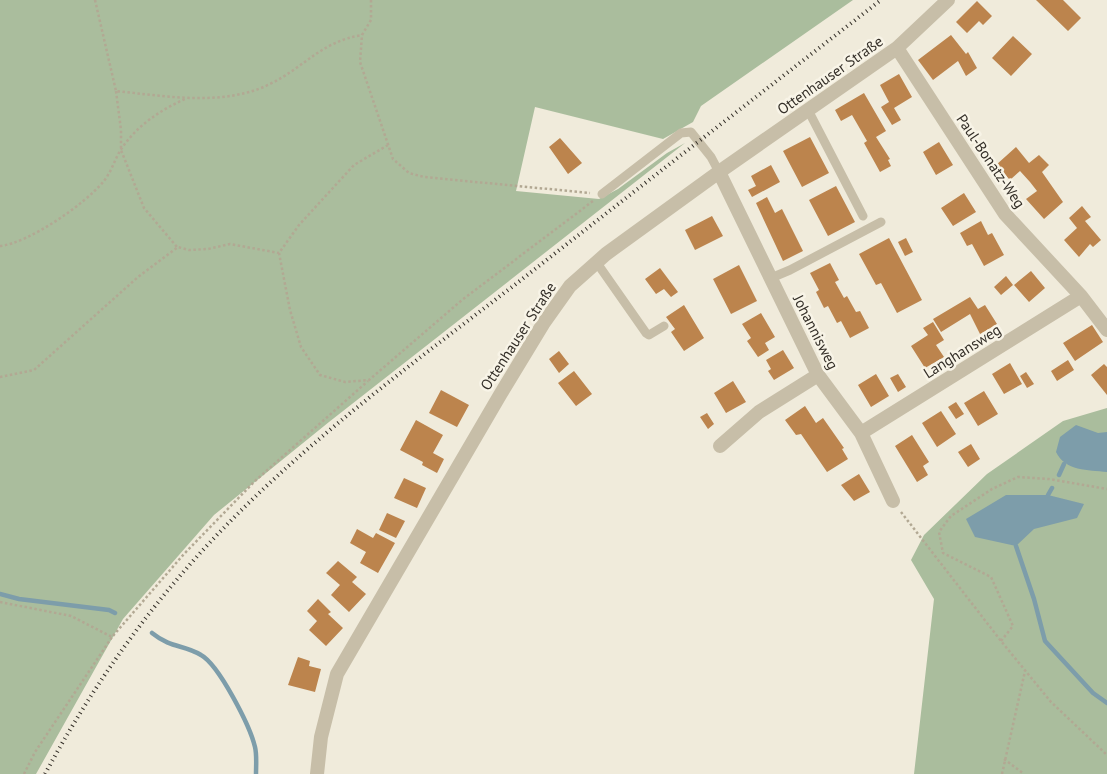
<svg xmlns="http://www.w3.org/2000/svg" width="1107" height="774" font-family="'PT Sans',sans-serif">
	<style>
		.green { fill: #aabd9d }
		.water { fill: #7d9daa }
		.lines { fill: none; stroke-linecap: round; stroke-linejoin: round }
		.stream { stroke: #7d9daa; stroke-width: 4.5 }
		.building { fill: #bc844d }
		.path { stroke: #b2a893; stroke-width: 2.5; stroke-dasharray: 2.5 2.5; stroke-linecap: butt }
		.service { stroke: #c7bea8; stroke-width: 9 }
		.minor { stroke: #c7bea8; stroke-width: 14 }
		.rail { stroke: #342f28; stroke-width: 4; stroke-dasharray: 1 4; stroke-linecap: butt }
		.labels { text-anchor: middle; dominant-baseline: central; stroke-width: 5; stroke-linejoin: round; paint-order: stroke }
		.street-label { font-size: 15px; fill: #342f28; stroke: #f8f4e7 }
	</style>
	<rect width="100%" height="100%" fill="#f0ebdb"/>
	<path class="green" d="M 0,0 L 853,0 L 701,106 L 693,122 L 663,139 L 535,107 L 516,191 L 599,199 L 618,189 L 667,153 L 685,143 L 329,422 L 214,515 L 123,619 L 36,774 L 0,774 Z
		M 1107,408 L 1107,774 L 914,774 L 934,599 L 911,560 L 924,535 L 987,474 L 1063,421 Z"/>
	<path class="water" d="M 1076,425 L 1098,433 L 1107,432 L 1107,472 C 1088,470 1065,471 1056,452 L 1060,437 Z
		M 1006,495 L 1048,495 L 1084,504 L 1077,518 L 1034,529 L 1016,546 L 975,537 L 966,519 Z"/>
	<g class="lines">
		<path class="stream" d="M 1059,475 L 1064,464
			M 1048,495 L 1052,488
			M 1016,546 L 1034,599 L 1045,641 L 1093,693 L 1107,703
			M 0,594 L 19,599 L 109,610 L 115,613
			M 152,633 C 172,649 183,644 201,655 C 219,665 250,726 255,747 C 257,755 256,765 256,774"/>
	</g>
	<path class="building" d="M 1036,0 L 1063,0 L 1081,18 L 1068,31 Z
		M 977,1 L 992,16 L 983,25 L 979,21 L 967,33 L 956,22 Z
		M 951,35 L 966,54 L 968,52 L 977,68 L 966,76 L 958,61 L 933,80 L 918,60 Z
		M 1013,36 L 1032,54 L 1011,76 L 992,58 Z
		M 899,74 L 912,97 L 894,108 L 901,120 L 892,125 L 881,107 L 889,102 L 880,85 Z
		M 864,93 L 886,131 L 876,137 L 890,159 L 888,160 L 891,166 L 880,172 L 864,143 L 867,141 L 852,115 L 841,121 L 835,110 Z
		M 810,137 L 829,173 L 802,187 L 783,151 Z
		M 560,138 L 582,163 L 568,174 L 549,147 Z
		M 939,142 L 953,165 L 936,175 L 923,152 Z
		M 1016,147 L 1029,163 L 1039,155 L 1049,165 L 1042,172 L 1063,202 L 1044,219 L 1026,199 L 1037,191 L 1030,182 L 1020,171 L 1010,180 L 996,165 Z
		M 771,165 L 780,182 L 752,197 L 748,190 L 756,186 L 751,176 Z
		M 836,186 L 855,222 L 828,236 L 809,200 Z
		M 964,193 L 976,212 L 953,226 L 941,208 Z
		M 767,197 L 775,213 L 782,209 L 803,251 L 783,261 L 756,203 Z
		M 1082,206 L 1091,217 L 1085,221 L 1101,240 L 1093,247 L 1090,244 L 1079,257 L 1064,240 L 1077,228 L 1069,218 Z
		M 712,216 L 723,236 L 695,250 L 685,230 Z
		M 981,221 L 988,235 L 992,233 L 1004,255 L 984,266 L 972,244 L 967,246 L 960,233 Z
		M 889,238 L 922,300 L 897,313 L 881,283 L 876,285 L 859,254 Z
		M 906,238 L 913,252 L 905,256 L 898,242 Z
		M 830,263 L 839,280 L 835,282 L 844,298 L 847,296 L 856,312 L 860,311 L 869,328 L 850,338 L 841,321 L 837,323 L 828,306 L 824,308 L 816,292 L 819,290 L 810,273 Z
		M 739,265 L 757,301 L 731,314 L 713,279 Z
		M 660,268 L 678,292 L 671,297 L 664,289 L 656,294 L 645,279 Z
		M 1031,271 L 1045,288 L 1029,302 L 1014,285 Z
		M 1006,276 L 1013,285 L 1001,295 L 994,287 Z
		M 970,297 L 978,309 L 985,305 L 997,324 L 980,334 L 970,314 L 941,332 L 933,319 Z
		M 684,305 L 704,338 L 684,351 L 671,332 L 675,329 L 666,317 Z
		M 761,313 L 775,337 L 765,343 L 769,350 L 758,357 L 747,341 L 751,338 L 742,324 Z
		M 933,322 L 944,340 L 936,345 L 944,357 L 925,368 L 911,346 L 928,335 L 923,328 Z
		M 1092,325 L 1103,342 L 1075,361 L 1063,343 Z
		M 783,350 L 794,368 L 774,380 L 768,371 L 771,369 L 766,360 Z
		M 559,351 L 569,364 L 559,373 L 549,359 Z
		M 1068,360 L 1074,370 L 1057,381 L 1051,371 Z
		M 1010,363 L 1022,384 L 1004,394 L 992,374 Z
		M 1104,364 L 1107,367 L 1107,395 L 1091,375 Z
		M 574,371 L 592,394 L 576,406 L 558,383 Z
		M 1026,372 L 1034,384 L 1027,388 L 1020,376 Z
		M 876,374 L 889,396 L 871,407 L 858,385 Z
		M 898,374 L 906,387 L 898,392 L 890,378 Z
		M 733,381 L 746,402 L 726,413 L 714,393 Z
		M 441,390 L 469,405 L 457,427 L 429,413 Z
		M 984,391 L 998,414 L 978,426 L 964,403 Z
		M 956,402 L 964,414 L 956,419 L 948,407 Z
		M 805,406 L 816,423 L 823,418 L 844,448 L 842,449 L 848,459 L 827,472 L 801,434 L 796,435 L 785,420 Z
		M 941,411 L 956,434 L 937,447 L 922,423 Z
		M 707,413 L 714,424 L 708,429 L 700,417 Z
		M 416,420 L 443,435 L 433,453 L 444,459 L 437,473 L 422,465 L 423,462 L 400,450 Z
		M 912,435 L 929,462 L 923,466 L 928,475 L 917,482 L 895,446 Z
		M 971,444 L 980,459 L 968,467 L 958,452 Z
		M 859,474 L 870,492 L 854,501 L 841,485 Z
		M 404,478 L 426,488 L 417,508 L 394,498 Z
		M 387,513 L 405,521 L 396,538 L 379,530 Z
		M 357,529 L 373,538 L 376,533 L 395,543 L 378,573 L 360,563 L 366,552 L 350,543 Z
		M 338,561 L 357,577 L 352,582 L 366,594 L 349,612 L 331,595 L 340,585 L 326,573 Z
		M 318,599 L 331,612 L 328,614 L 343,628 L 326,646 L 309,630 L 317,621 L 307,611 Z
		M 298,657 L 310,661 L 309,666 L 321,669 L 315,692 L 288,685 Z"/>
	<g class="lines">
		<path class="path" d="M 95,0 L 116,91 C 164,96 224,107 270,84 C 305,67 320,42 362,35
			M 371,0 L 371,20 L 362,35 L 360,62 L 393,159 L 409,173 L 424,177 L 590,193
			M 116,91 L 121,130 L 121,150 L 144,208 L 177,247
			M 388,145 L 354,165 L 299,225 L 279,253 L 290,310 L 301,347 L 320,375 L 345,382 L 369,380 L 462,300 L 593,201
			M 0,246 C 29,243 85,204 103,182 C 111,173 114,161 120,151 C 135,127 160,110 185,99
			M 0,377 L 34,370 L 138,277 L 178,247 L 189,250 L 208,249 L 230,244 L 279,253
			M 901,512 L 1001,641 L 1051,702 L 1107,755
			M 0,602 L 71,616 L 112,637 L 184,554 L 255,481 L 368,381
			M 1001,641 L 1013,626 L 991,577 L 943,553 L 939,532 L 951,516 L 992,489 L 1018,477 L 1049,479 L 1107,489
			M 1004,759 L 1024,774
			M 24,774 L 35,752 L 112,637
			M 1002,774 L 1025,671"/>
		<path class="service" d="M 808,110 L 863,216
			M 602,194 L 681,133 L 691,132 L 711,157 L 719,172
			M 597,263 L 646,333 L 649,335 L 664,326
			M 771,278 L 790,270 L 881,222"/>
		<path class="minor" d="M 897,48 L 1005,214 L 1081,296 L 1107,330
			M 719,172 L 818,375 L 861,433 L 893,501
			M 861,433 L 1081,296
			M 720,446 L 759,412 L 818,375
			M 317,774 L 321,737 L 337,674 L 500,395 L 543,324 L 570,286 L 606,254 L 719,172 L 897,48 L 948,0"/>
		<path class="rail" d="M 45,774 C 86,698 135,626 193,561 C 289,453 407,368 521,280 C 641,186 761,93 881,0"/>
	</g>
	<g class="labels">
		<g class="street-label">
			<text transform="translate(830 75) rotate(-35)">Ottenhauser Straße</text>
			<text transform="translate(991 161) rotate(56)">Paul-Bonatz-Weg</text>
			<text transform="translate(816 332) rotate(63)">Johannisweg</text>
			<text transform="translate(518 336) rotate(-57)">Ottenhauser Straße</text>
			<text transform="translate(962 351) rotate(-32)">Langhansweg</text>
		</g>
	</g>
</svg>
